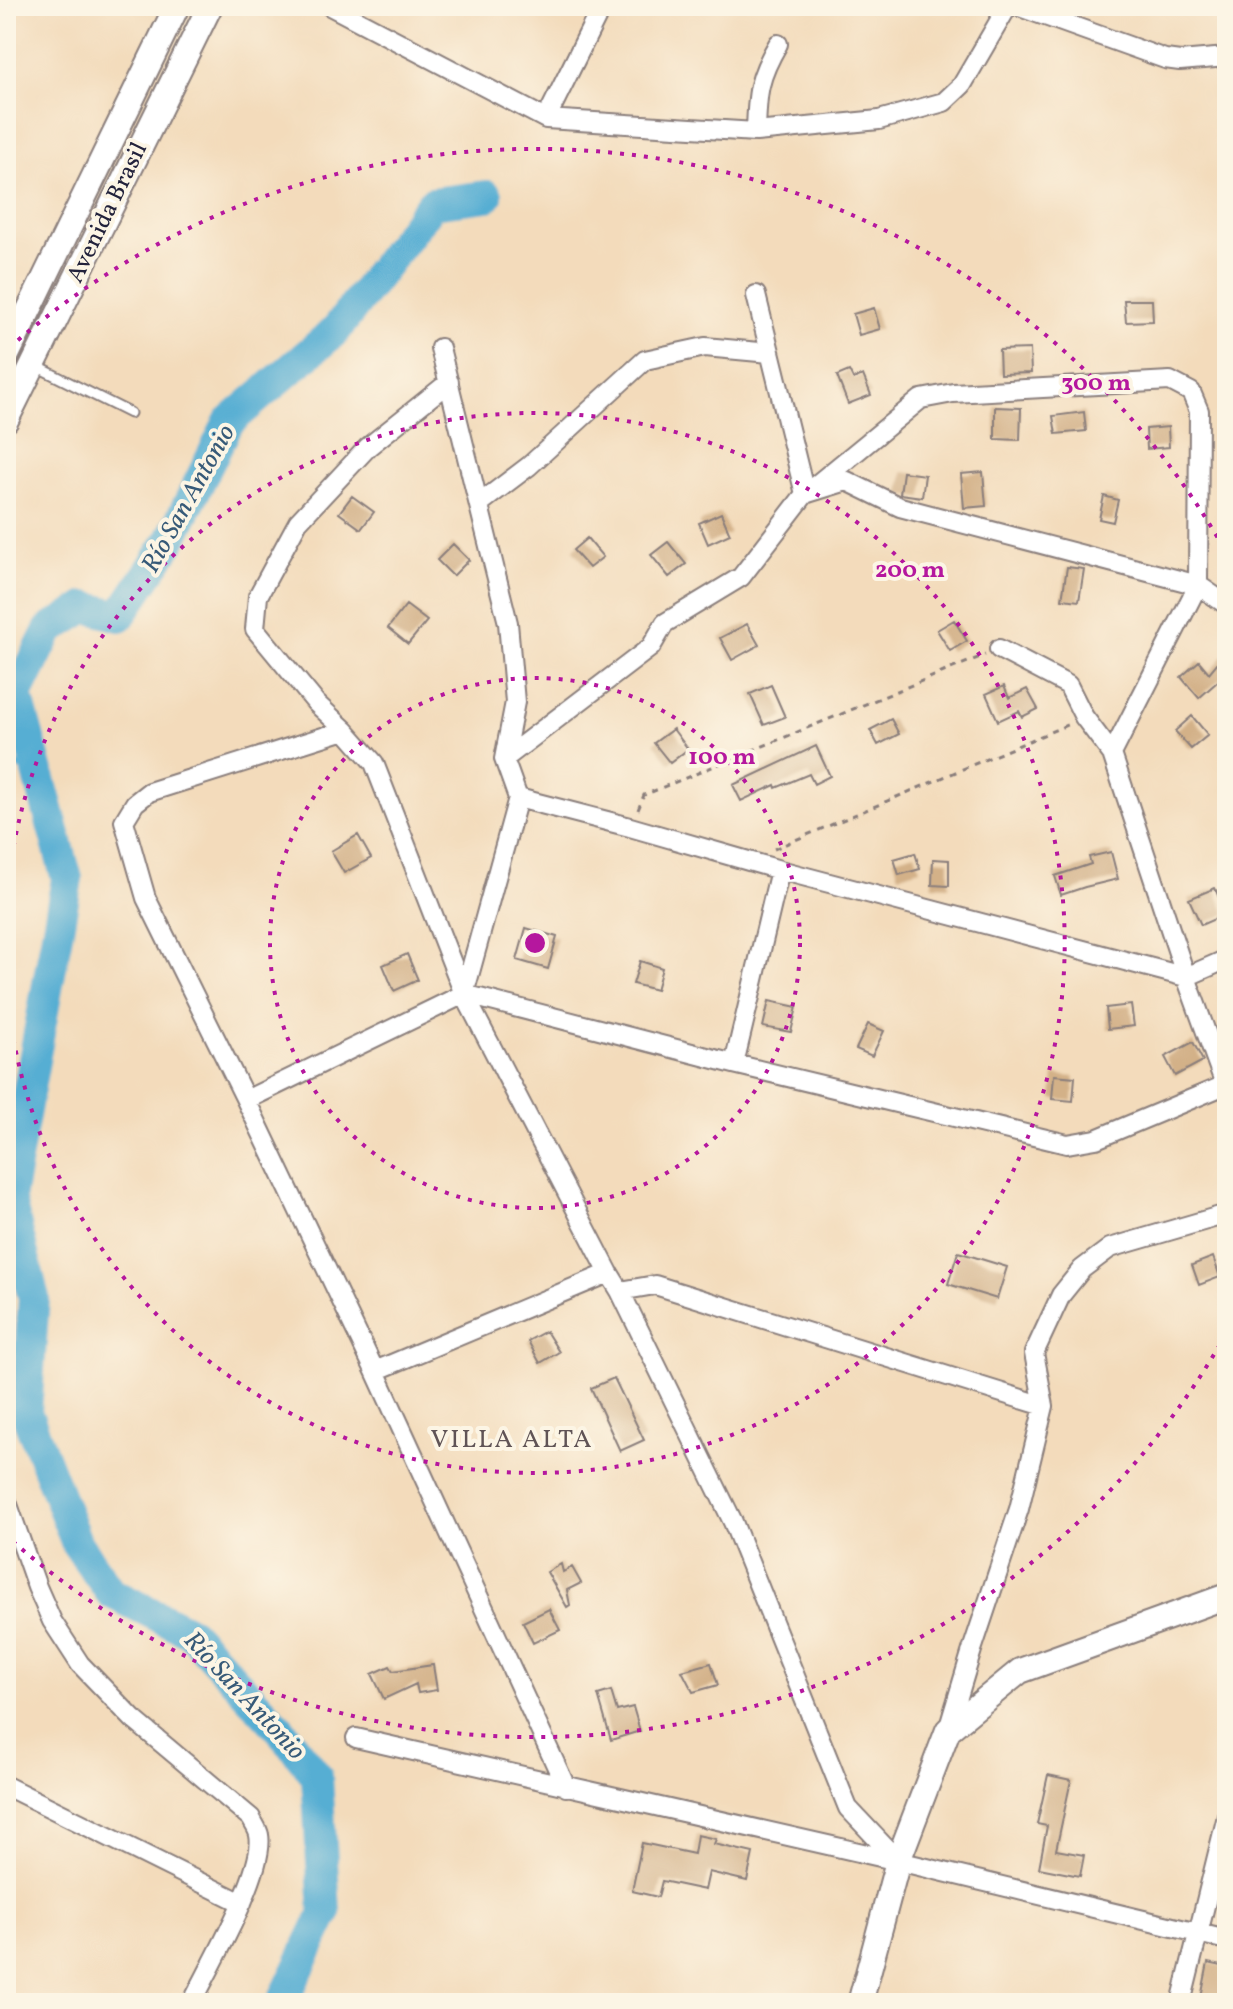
<svg xmlns="http://www.w3.org/2000/svg" width="1233" height="2009" font-family="Vollkorn,serif">
	<style>
		.lines { fill: none; stroke-linecap: round; stroke-linejoin: round }
		.stream { stroke: #56aed3; stroke-width: 5 }
		.river { stroke: #56aed3; stroke-width: 32 }
		.building { fill: #d3b188 }
		.service-casing { stroke: #8a7e7b; stroke-width: 13 }
		.minor-casing { stroke: #8a7e7b; stroke-width: 22 }
		.secondary-casing { stroke: #8a7e7b; stroke-width: 28 }
		.path { stroke: #8a7e7b; stroke-width: 3; stroke-dasharray: 6 6; stroke-linecap: butt }
		.service { stroke: #fff; stroke-width: 9 }
		.minor { stroke: #fff; stroke-width: 18 }
		.secondary { stroke: #fff; stroke-width: 24 }
		.ring { fill: none; stroke: #b5179e; stroke-width: 4; stroke-dasharray: 4 8 }
		.labels { text-anchor: middle; dominant-baseline: central; stroke-width: 8; stroke-linejoin: round; paint-order: stroke }
		.street-label { font-size: 24px; fill: #22223b; stroke: #fcf5e5 }
		.water-label { font-size: 26px; font-style: italic; fill: #375a78; stroke: #fcf5e5 }
		.neighbourhood-label { font-size: 26px; letter-spacing: 2px; fill: #605456; stroke: #fcf5e5 }
		.centre { fill: #b5179e; stroke: #fcf5e5; stroke-width: 4 }
		.ring-label { font-size: 24px; text-anchor: middle; font-weight: bold; fill: #b5179e; stroke: #fcf5e5; stroke-width: 8; stroke-linejoin: round; paint-order: stroke }
	</style>
	<rect width="100%" height="100%" fill="#fcf5e5"/>
	<filter id="ink" filterUnits="userSpaceOnUse"><feTurbulence type="fractalNoise" baseFrequency=".0125" numOctaves="2"/><feDisplacementMap in="SourceGraphic" scale="16" xChannelSelector="R" yChannelSelector="G"/><feConvolveMatrix kernelMatrix="1 2 1 2 8 2 1 2 1" color-interpolation-filters="sRGB"/></filter>
	<filter id="wash" filterUnits="userSpaceOnUse"><feTurbulence type="fractalNoise" baseFrequency=".006" numOctaves="4" result="noise"/><feDisplacementMap in="SourceGraphic" scale="32" xChannelSelector="R" yChannelSelector="G"/><feGaussianBlur stdDeviation="1.8" result="paint"/><feColorMatrix in="noise" values="0 0 0 0 0 0 0 0 0 0 0 0 0 0 0 0 0 1.4 0 .05"/><feComposite in="paint" operator="in"/></filter>
	<g filter="url(#wash)">
		<rect width="100%" height="100%" fill="#f3dbbb"/>
		<g class="lines">
			<path class="stream" d="M 6,757 L 41,783"/>
			<path class="river" d="M 282,2003 L 325,1913 L 317,1776 L 280,1729 L 190,1632 L 111,1593 L 77,1544 L 26,1412 L 34,1298 L 9,1198 L 67,879 L 17,695 L 49,630 L 86,607 L 120,616 L 170,541 L 229,422 L 336,330 L 432,203 L 487,196"/>
		</g>
		<g id="blocks">
			<path class="building" d="M 1124,300 L 1152,300 L 1153,321 L 1126,322 Z
				M 874,308 L 880,329 L 859,335 L 853,314 Z
				M 1030,349 L 1031,373 L 1000,374 L 999,350 Z
				M 849,371 L 853,379 L 863,375 L 871,395 L 848,404 L 837,376 Z
				M 995,407 L 1021,408 L 1020,440 L 995,439 Z
				M 1084,412 L 1086,431 L 1056,434 L 1053,416 Z
				M 1168,427 L 1169,447 L 1147,449 L 1146,429 Z
				M 903,472 L 925,475 L 922,497 L 900,494 Z
				M 983,472 L 986,506 L 964,508 L 961,474 Z
				M 352,496 L 374,512 L 361,529 L 339,513 Z
				M 1104,496 L 1118,500 L 1113,522 L 1099,519 Z
				M 721,513 L 730,534 L 708,544 L 699,523 Z
				M 587,538 L 603,557 L 589,568 L 573,550 Z
				M 668,542 L 686,564 L 669,577 L 651,555 Z
				M 453,544 L 469,560 L 453,576 L 437,560 Z
				M 1067,567 L 1084,569 L 1079,601 L 1062,599 Z
				M 406,605 L 427,621 L 408,644 L 388,628 Z
				M 954,620 L 967,641 L 950,651 L 937,630 Z
				M 747,624 L 759,645 L 732,660 L 720,638 Z
				M 1227,651 L 1227,673 L 1199,698 L 1181,677 L 1199,661 L 1209,673 Z
				M 771,685 L 785,717 L 764,725 L 750,694 Z
				M 1004,686 L 1009,698 L 1027,689 L 1038,709 L 1022,717 L 1019,711 L 998,721 L 986,694 Z
				M 1192,716 L 1208,735 L 1191,749 L 1175,731 Z
				M 891,719 L 899,734 L 878,745 L 870,730 Z
				M 673,729 L 688,749 L 670,763 L 654,743 Z
				M 816,746 L 830,776 L 814,784 L 809,774 L 776,788 L 775,785 L 741,801 L 733,785 Z
				M 358,835 L 371,858 L 344,873 L 331,851 Z
				M 1111,852 L 1118,879 L 1085,887 L 1061,895 L 1055,876 L 1091,864 L 1089,857 Z
				M 915,853 L 920,869 L 899,875 L 894,859 Z
				M 933,859 L 949,860 L 949,886 L 932,885 Z
				M 1215,888 L 1226,914 L 1201,925 L 1189,899 Z
				M 526,928 L 557,937 L 548,969 L 517,960 Z
				M 407,954 L 418,980 L 394,991 L 383,965 Z
				M 640,961 L 662,968 L 656,990 L 633,984 Z
				M 769,1001 L 797,1007 L 791,1032 L 763,1027 Z
				M 1131,1005 L 1134,1026 L 1108,1029 L 1106,1008 Z
				M 868,1024 L 884,1031 L 872,1056 L 856,1049 Z
				M 1193,1042 L 1203,1061 L 1175,1076 L 1165,1057 Z
				M 1054,1075 L 1075,1077 L 1073,1101 L 1052,1099 Z
				M 958,1252 L 1007,1267 L 997,1299 L 948,1284 Z
				M 1213,1257 L 1220,1277 L 1199,1285 L 1192,1265 Z
				M 546,1331 L 559,1352 L 540,1363 L 528,1341 Z
				M 614,1378 L 644,1440 L 620,1451 L 591,1388 Z
				M 561,1564 L 563,1572 L 572,1567 L 581,1583 L 567,1590 L 570,1605 L 567,1607 L 547,1572 Z
				M 549,1609 L 560,1630 L 533,1643 L 523,1622 Z
				M 711,1663 L 718,1685 L 693,1692 L 682,1671 Z
				M 433,1665 L 437,1690 L 418,1693 L 416,1684 L 384,1699 L 372,1674 L 390,1666 L 393,1671 Z
				M 611,1691 L 617,1711 L 633,1707 L 640,1731 L 611,1740 L 598,1695 Z
				M 1048,1775 L 1071,1780 L 1056,1850 L 1084,1855 L 1080,1876 L 1039,1868 L 1047,1826 L 1037,1824 Z
				M 697,1835 L 716,1839 L 714,1844 L 753,1853 L 747,1881 L 709,1872 L 705,1890 L 662,1881 L 658,1897 L 632,1891 L 642,1843 L 694,1854 Z
				M 1208,1963 L 1227,1967 L 1227,2003 L 1200,2003 Z"/>
		</g>
	</g>
	<g filter="url(#ink)">
		<use href="#blocks" fill-opacity="0" stroke="#8a7e7b" stroke-width="2"/>
		<g class="lines">
			<g class="service-casing">
				<path id="service" d="M 34,365 L 130,413"/>
			</g>
			<g class="minor-casing">
				<path id="minor" d="M 330,6 L 546,119 L 756,132 L 879,120 L 944,102 L 962,85 L 1008,6
					M 1017,6 L 1165,59 L 1180,61 L 1227,57
					M 546,119 L 602,6
					M 756,132 C 757,93 758,78 778,44
					M 756,295 L 805,494 L 921,399 L 953,393 L 1170,381 L 1191,392 L 1199,411 L 1198,585 L 1227,605
					M 449,382 L 368,447 L 298,522 L 258,596 L 255,629 L 316,703 L 345,730 L 374,763 L 464,994 L 609,1273 L 620,1291 L 733,1522 L 848,1808 L 898,1861
					M 479,504 L 529,466 L 645,360 L 705,347 L 770,353
					M 999,649 L 1068,685 L 1084,717 L 1112,754 L 1186,977 L 1227,1090
					M 345,730 L 149,792 L 135,803 L 124,821 L 146,898 L 246,1100 L 375,1371 L 566,1787
					M 504,759 L 651,647 L 665,623 L 741,577 L 805,494 L 847,481 L 900,507 L 1198,585 L 1112,754
					M 518,798 L 630,827 L 780,870 L 1186,977 L 1227,959
					M 464,994 L 734,1064 L 1067,1144 L 1096,1139 L 1225,1085
					M 734,1064 L 780,870
					M 246,1100 L 464,994 L 518,798 L 504,759 L 515,702 L 508,623 L 440,348
					M 620,1291 L 655,1285 L 1044,1406
					M 375,1371 L 609,1273
					M 6,1499 L 37,1587 L 52,1621 L 80,1664 L 133,1719 L 251,1818 C 253,1823 258,1829 259,1835 C 266,1870 209,1968 192,2003
					M 948,1730 L 972,1650 L 1019,1509 L 1044,1406 L 1034,1353 L 1061,1295 L 1082,1269 L 1110,1248 L 1227,1214
					M 356,1738 L 898,1861 L 1227,1940
					M 6,1786 L 242,1903
					M 1181,2003 L 1227,1816"/>
			</g>
			<g class="secondary-casing">
				<path id="secondary" d="M 6,357 L 177,6
					M 6,420 L 210,6
					M 860,2003 L 898,1861 L 948,1730 L 1020,1671 L 1227,1596"/>
			</g>
			<path class="path" d="M 638,810 L 644,795 L 985,655
				M 774,849 L 1069,724"/>
			<use href="#service" class="service"/>
			<use href="#minor" class="minor"/>
			<use href="#secondary" class="secondary"/>
		</g>
	</g>
	<g class="ring">
		<circle cx="535" cy="943" r="265"/>
		<path d="M6 906A530 530 0 1 1 6 980"/>
		<path d="M1226 1334A794 794 0 0 1 9 1538M9 348A794 794 0 0 1 1226 552"/>
	</g>
	<g class="labels">
		<g class="street-label">
			<text transform="translate(108 213) rotate(-64)">Avenida Brasil</text>
		</g>
		<g class="water-label">
			<text transform="translate(189 499) rotate(-61)">Río San Antonio</text>
			<text transform="translate(244 1696) rotate(47)">Río San Antonio</text>
		</g>
		<g class="neighbourhood-label">
			<text x="512" y="1440">VILLA ALTA</text>
		</g>
	</g>
	<circle cx="535" cy="943" r="12" class="centre"/>
	<g class="ring-label">
		<text x="1096" y="390">300 m</text>
		<text x="910" y="577">200 m</text>
		<text x="722" y="764">100 m</text>
	</g>
	<rect width="1233" height="2009" fill="none" stroke="#fcf5e5" stroke-width="32"/>
</svg>
